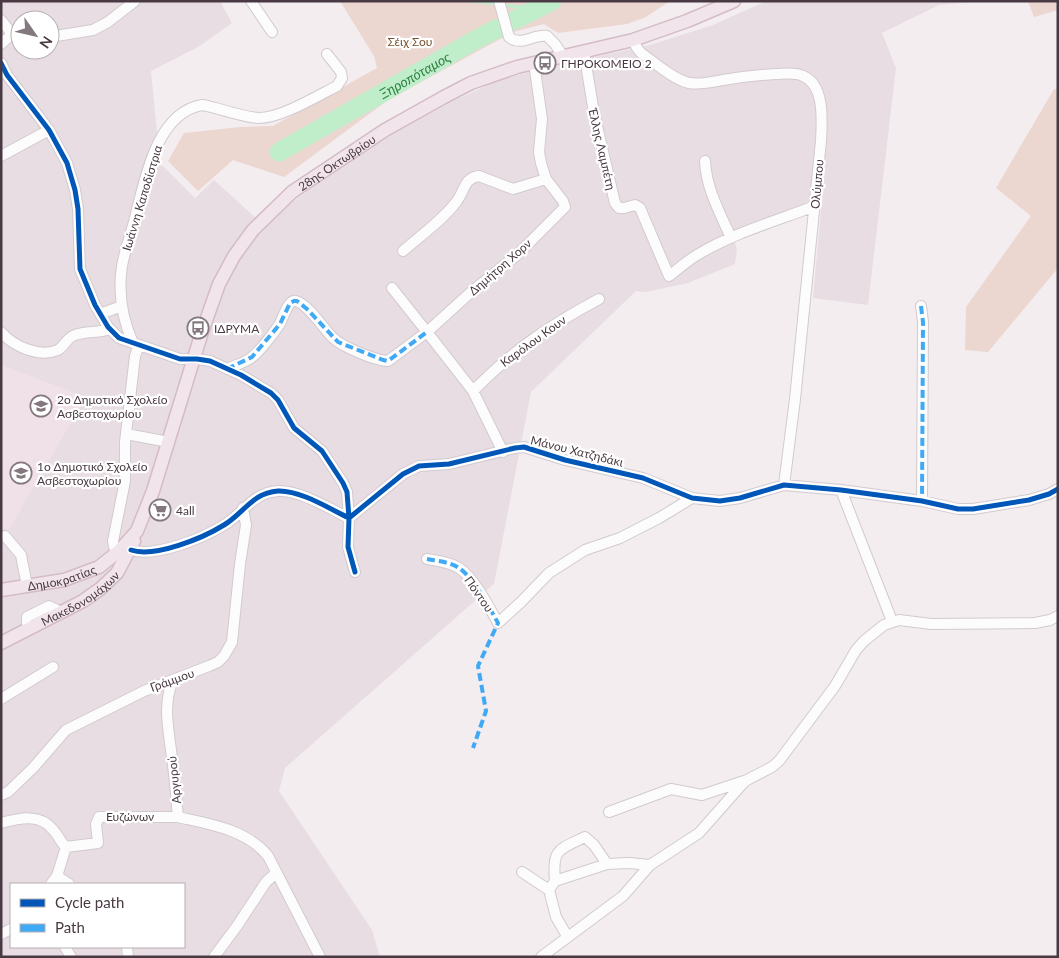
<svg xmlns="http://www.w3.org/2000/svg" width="1059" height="958" font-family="Lato,sans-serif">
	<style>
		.residential { fill: #e8dde2; fill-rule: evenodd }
		.education { fill: #f0e0e7 }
		.green { fill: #ecd6d0 }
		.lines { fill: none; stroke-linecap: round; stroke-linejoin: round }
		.stream { stroke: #c0eecb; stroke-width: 3 }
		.river { stroke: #c0eecb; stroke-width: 19 }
		.minor-casing { stroke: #d1cace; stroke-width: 12 }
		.major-casing { stroke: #d4bbc7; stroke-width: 15 }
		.minor { stroke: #fdfcfd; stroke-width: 10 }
		.major { stroke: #f1e5eb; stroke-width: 12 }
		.quiet { stroke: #3fa9f5; stroke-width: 4; stroke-dasharray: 8 4; stroke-linecap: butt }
		.cycleway-casing { stroke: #fff; stroke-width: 8 }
		.cycleway { stroke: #0057b8; stroke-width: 5 }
		.labels { text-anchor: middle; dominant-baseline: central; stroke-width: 4.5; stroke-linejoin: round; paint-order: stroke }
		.park-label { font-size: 12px; fill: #79512d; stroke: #fff }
		.poi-label { font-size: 12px; fill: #493942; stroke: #fff; text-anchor: start }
		.street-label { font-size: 12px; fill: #493942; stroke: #fff }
		.water-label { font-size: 14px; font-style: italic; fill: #2a8241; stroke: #fff }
	</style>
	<rect width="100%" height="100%" fill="#f3edf0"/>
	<path class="residential" d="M 1,1 L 220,1 L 232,23 L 200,46 L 151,71 L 157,133 L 146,162 L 163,166 L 195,198 L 214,180 L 266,227 L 291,203 L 320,182 L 392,134 L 449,103 L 499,80 L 549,67 L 650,45 L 713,25 L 766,1 L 983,1 L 939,5 L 882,33 L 896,68 L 868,305 L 813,298 L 822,198 L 759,221 L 759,224 L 732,233 L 737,250 L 735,264 L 688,283 L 646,292 L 636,291 L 531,392 L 494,584 L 285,768 L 279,791 L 372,930 L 380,957 L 1,957 ZM 20,20 L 50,20 L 50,50 L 20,50 ZM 11,884 L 184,884 L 184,947 L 11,947 Z"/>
	<path class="education" d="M 1,365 L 86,397 L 3,540 L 1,539 Z"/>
	<path class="green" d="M 340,1 L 670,1 L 646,17 L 627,24 L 558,33 L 544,24 L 513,32 L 388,100 L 284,177 L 233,160 L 198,191 L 168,161 L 184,133 L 240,127 L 273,126 L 377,68 L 374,56 Z
		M 1028,1 L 1058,1 L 1058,10 L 1034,17 Z
		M 1054,89 L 1058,90 L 1058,268 L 988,352 L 965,350 L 966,307 L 1031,216 L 996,188 Z"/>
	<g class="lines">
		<path class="stream" d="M 470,1 L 497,4
			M 503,5 L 537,9"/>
		<path class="river" id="s1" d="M 279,152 L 475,40 L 552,1"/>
		<g class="minor-casing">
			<path id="minor" d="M 251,1 L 272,32
				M 499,1 L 509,37 C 521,47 533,34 547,36 L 555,44 L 563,56
				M 1,20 L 13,35
				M 50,37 L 93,30 L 108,22 L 135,1
				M 633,40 L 637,48 L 641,53 C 654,62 674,80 689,83 C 700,85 712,82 723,80 C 741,77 758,75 776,74 C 784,74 795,72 803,76 C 825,85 822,121 821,141 L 795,399 L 784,485
				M 1,44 L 10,36 L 20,35
				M 584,52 L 594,113 L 615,203 L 619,208 L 624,208 L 635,205 L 640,208 L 669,276 C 678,269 687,261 697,255 C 733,233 776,221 815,206
				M 1,63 L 7,75 L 49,130 L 67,163 L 75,190 L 78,209 L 80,269 L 95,305 L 108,327 L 119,338 L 180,359 L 197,359 L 210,361 L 241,375 L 271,393 L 278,400 L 294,428 L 322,451 L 343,483 L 347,492 L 349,518 L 348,547 L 355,572
				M 1,156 L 49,130
				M 705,161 C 706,188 720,213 731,238
				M 403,251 C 420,236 444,219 457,201 C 465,190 464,178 479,176 L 513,189 L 546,179
				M 921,306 L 923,322 L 922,501
				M 100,314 L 122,306
				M 1,332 C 13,346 39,358 58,350 C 65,346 67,337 75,335 C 86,331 99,333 110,329
				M 133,343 C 122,318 118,292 122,266 C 125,249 131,234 135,218 C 145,180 156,113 202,105 C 220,108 241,117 259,118 C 281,118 317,96 337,86 L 342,78 L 341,72 L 327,54
				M 227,369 C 235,365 245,363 252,357 C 260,351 273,334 279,325 C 283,319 288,299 296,301 C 308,304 323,328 332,337 C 342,347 374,360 388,361 L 427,332 L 392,288
				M 473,391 C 513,350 549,326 599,299
				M 126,434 L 169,442
				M 503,452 L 473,391 L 427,332 L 470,293 L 518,254 L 565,207 L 563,201 L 546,179 L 541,163 L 539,152 L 542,119 L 534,63
				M 841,490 L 892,621
				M 5,536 L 21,555 L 27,586
				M 131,550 C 155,558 203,538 224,525 C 244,513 252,493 278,491 C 300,490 330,509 349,518 L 403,474 L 419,466 L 449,464 L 515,448 L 524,447 L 565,460 L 643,478 L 692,498 L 720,501 L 740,498 L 784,485 L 841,490 L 922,501 L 958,509 L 973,509 L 1029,500 L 1049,494 L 1058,489
				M 119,551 L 114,547 L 113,541 L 125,481 L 125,442 L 135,356 L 139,345
				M 427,559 C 438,561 450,562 459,568 C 474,578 489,607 498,623 L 521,602 L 549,573 L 585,550 L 620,538 L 659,518 L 692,498
				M 27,623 L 27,617 L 49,606 L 57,610
				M 173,680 C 162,706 169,731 172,758 C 175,777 176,797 178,817 C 209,824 246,829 268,856 L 320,957
				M 1,699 L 53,667
				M 1,795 L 8,792 L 33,768 L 66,730 L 144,691 L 209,666 L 218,662 L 224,656 L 232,642 L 240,564 L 246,525 L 243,508
				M 609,812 L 671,789 L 702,795 L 744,781
				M 1,823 C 20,818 41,813 54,831 C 59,836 60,842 66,847 L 98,843 L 96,824 L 99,817 L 178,817
				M 522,872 L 549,890
				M 57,876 L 69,884
				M 555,881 C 552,849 558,850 585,837 L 594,845 L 607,864
				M 51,884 L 57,876 L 66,847
				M 1,934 L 11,929
				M 567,936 L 556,917 L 549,890 L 555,881 L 607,864 L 629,863 L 650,865
				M 65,947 L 71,957
				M 127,947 L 128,957
				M 214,957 L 237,926 L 266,882 L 276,873
				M 541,957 L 623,896 L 650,865 L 699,833 L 745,781 L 772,767 L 779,761 L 835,686 L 856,650 L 864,641 L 884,625 L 899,620 L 931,624 L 1035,623 L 1050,620 L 1058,616"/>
		</g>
		<g class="major-casing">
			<g id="major">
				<path id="s2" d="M 1,590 L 64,580 L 99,567 L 119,551 L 137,531 L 153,491 L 202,332 L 219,284 L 234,256 L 253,230 L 292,192 L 385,130 L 444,97 L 471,83 L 517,67 L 633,40 L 687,21 L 734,1"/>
				<path id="s3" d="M 1,643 L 83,601 L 100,589 L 117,573 L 134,541"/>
			</g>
		</g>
		<use href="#minor" class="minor"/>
		<use href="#major" class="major"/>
		<path class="quiet" d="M 921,306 L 923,322 L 922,501
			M 227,369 L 252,357 L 280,324 L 290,303 L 294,301 L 297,301 L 307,309 L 338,342 L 383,360 L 388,361 L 427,332
			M 427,559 C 438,561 450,562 459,568 C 474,578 489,607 498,623 L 478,666 L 486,711 L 473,748"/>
		<g class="cycleway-casing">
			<path id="cycleway" d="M 1,63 L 7,75 L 49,130 L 67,163 L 75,190 L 78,209 L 80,269 L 95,305 L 108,327 L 119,338 L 180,359 L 197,359 L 210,361 L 241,375 L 271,393 L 278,400 L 294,428 L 322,451 L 343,483 L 347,492 L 349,518 L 348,547 L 355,572
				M 131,550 C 155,558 203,538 224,525 C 244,513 252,493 278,491 C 300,490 330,509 349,518 L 403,474 L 419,466 L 449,464 L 515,448 L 524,447 L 565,460 L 643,478 L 692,498 L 720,501 L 740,498 L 784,485 L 841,490 L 922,501 L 958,509 L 973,509 L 1029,500 L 1049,494 L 1058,489"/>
		</g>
		<use href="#cycleway" class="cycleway"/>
	</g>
	<defs>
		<g id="bus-ring" transform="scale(1.125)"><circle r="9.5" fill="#fff" stroke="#84787f" stroke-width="1.5"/><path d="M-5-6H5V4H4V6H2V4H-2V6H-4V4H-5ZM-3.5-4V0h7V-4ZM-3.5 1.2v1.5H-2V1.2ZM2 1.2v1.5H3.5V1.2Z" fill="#84787f"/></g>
		<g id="school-ring" transform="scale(1.125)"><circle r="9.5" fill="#fff" stroke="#84787f" stroke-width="1.5"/><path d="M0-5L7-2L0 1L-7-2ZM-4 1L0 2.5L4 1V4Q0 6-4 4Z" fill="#84787f"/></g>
		<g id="supermarket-ring" transform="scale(1.125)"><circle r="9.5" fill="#fff" stroke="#84787f" stroke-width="1.5"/><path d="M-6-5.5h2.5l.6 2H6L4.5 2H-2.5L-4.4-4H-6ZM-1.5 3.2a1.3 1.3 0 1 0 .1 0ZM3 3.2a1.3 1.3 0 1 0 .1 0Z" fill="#84787f"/></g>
	</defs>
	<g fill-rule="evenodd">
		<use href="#bus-ring" x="545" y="63"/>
		<use href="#bus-ring" x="198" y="328"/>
		<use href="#school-ring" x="41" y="406"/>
		<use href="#school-ring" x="21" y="473"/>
		<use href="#supermarket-ring" x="160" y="510"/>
	</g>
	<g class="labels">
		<g class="park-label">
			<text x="410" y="41">Σέιχ Σου</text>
		</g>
		<g class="poi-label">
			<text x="561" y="63">ΓΗΡΟΚΟΜΕΙΟ 2</text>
			<text x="214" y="328">ΙΔΡΥΜΑ</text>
			<text x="57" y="399">2ο Δημοτικό Σχολείο<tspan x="57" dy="14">Ασβεστοχωρίου</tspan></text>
			<text x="37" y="466">1ο Δημοτικό Σχολείο<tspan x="37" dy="14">Ασβεστοχωρίου</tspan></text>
			<text x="176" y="510">4all</text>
		</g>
		<g class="street-label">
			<text transform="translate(602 149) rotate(77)">Έλλης Λαμπέτη</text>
			<text stroke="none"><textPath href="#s2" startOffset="586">28ης Οκτωβρίου</textPath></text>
			<text transform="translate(817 184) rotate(-85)">Ολύμπου</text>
			<text transform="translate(142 198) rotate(-73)">Ιωάννη Καποδίστρια</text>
			<text transform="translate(500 267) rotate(-41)">Δημήτρη Χορν</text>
			<text transform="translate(533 341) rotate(-36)">Καρόλου Κουν</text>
			<text transform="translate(577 451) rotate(14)">Μάνου Χατζηδάκι</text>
			<text stroke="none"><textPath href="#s2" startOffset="62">Δημοκρατίας</textPath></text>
			<text transform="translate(479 594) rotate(55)">Πόντου</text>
			<text stroke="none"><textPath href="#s3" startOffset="91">Μακεδονομάχων</textPath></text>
			<text transform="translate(172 680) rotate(-20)">Γράμμου</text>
			<text transform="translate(174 780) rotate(-96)">Αργυρού</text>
			<text x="130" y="816">Ευζώνων</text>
		</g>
		<g class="water-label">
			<text stroke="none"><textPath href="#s1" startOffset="156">Ξηροπόταμος</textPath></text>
		</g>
	</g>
	<rect width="1059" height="958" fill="none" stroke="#493942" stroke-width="5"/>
	<rect x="10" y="883" width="175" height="65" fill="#ffffff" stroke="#b6b0b3"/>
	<rect x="20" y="899" width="25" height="8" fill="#0057b8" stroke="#b6b0b3"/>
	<text x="55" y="908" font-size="15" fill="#493942">Cycle path</text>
	<rect x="20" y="924" width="25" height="8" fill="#3fa9f5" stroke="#b6b0b3"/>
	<text x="55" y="933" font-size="15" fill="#493942">Path</text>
	<g transform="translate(35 35) rotate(124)"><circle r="24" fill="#ffffff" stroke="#b6b0b3"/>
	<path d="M0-4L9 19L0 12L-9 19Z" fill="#84787f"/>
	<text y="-8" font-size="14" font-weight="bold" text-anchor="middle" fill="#493942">N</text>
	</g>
</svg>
